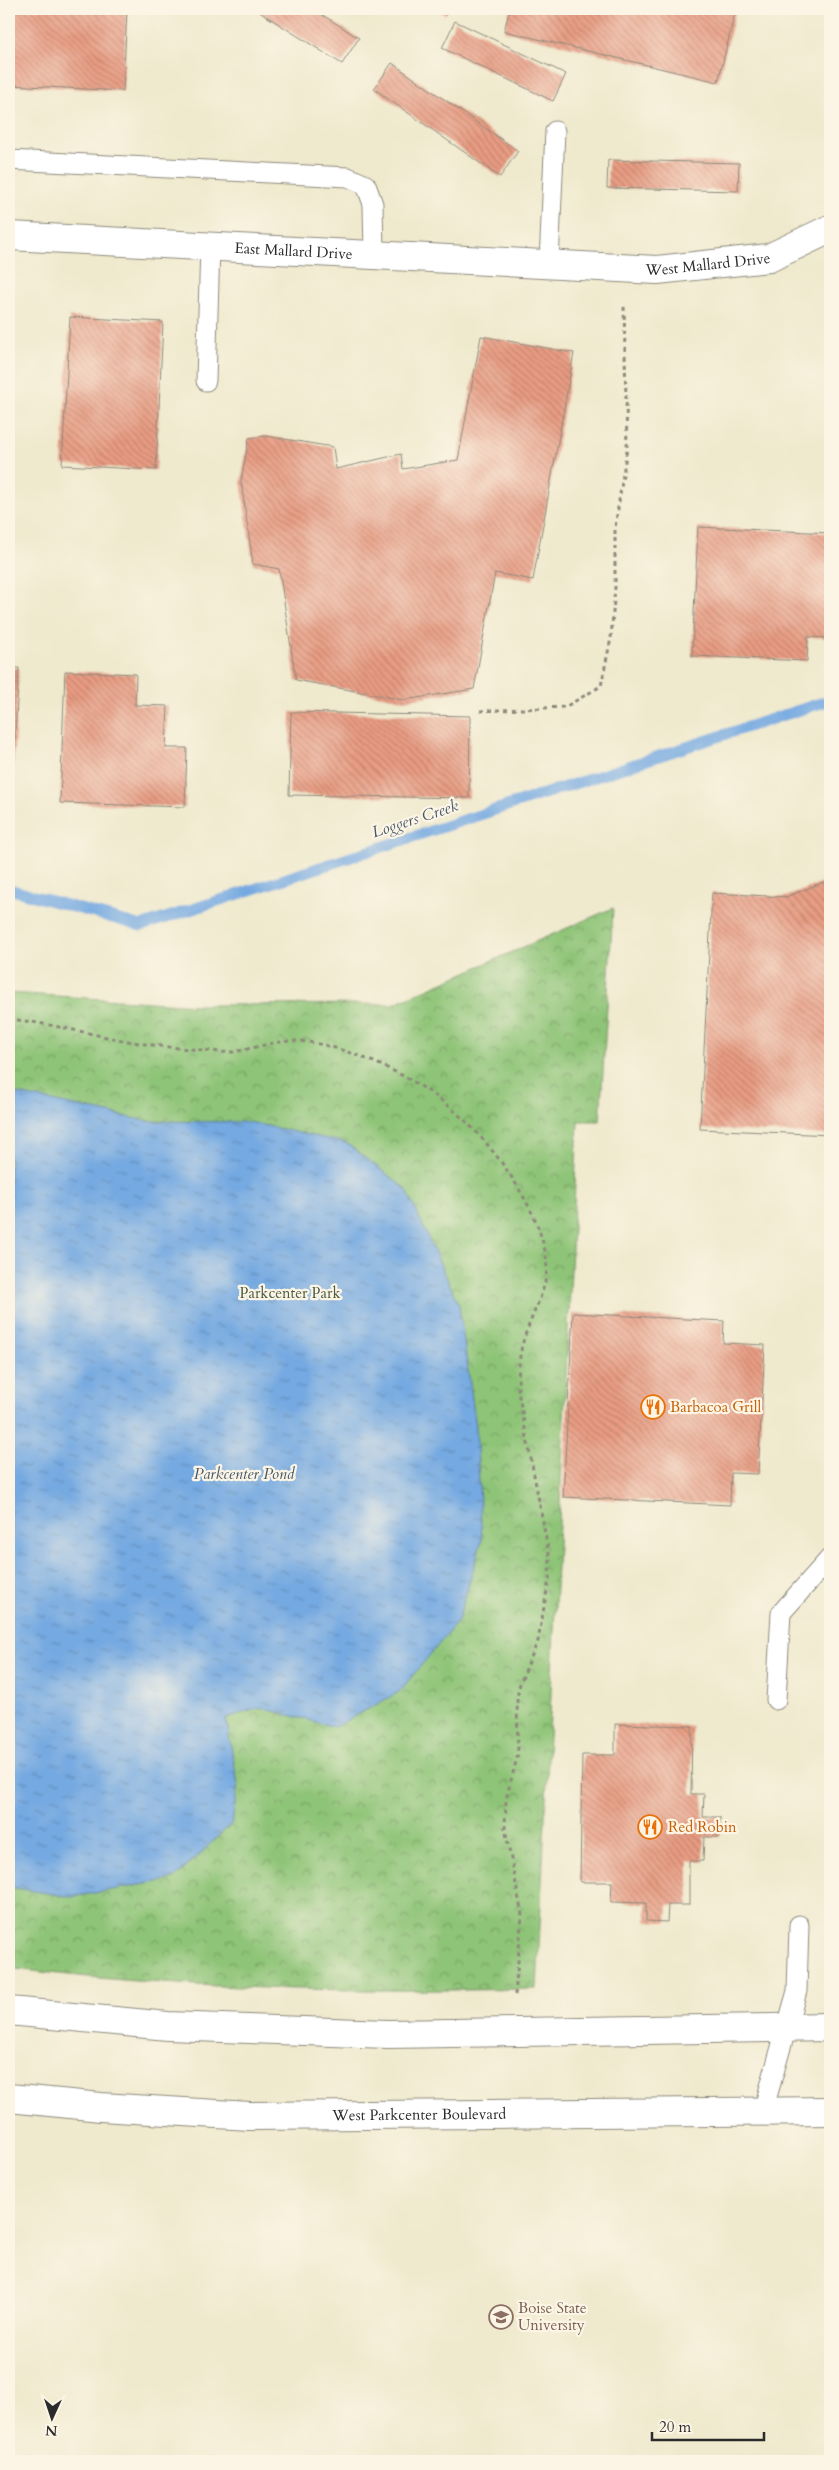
<svg xmlns="http://www.w3.org/2000/svg" width="839" height="2470" font-family="Cardo,serif">
	<style>
		.park { fill: url(#park-crowns); stroke: #5c7851 }
		.water { fill: url(#water-ripples); stroke: #506a86 }
		.lines { fill: none; stroke-linecap: round; stroke-linejoin: round }
		.stream { stroke: #74a9e1; stroke-width: 11 }
		.building { fill: url(#building-back-hatch) }
		.lane-casing { stroke: #8d8a7c; stroke-width: 21 }
		.street-casing { stroke: #8d8a7c; stroke-width: 30 }
		.secondary-casing { stroke: #8d8a7c; stroke-width: 30 }
		.path { stroke: #8d8a7c; stroke-width: 3; stroke-dasharray: 4 4; stroke-linecap: butt }
		.lane { stroke: #fff; stroke-width: 19 }
		.street { stroke: #fff; stroke-width: 28 }
		.secondary { stroke: #fff; stroke-width: 28 }
		.labels { text-anchor: middle; dominant-baseline: central; stroke-width: 4.5; stroke-linejoin: round; paint-order: stroke }
		.street-label { font-size: 15px; fill: #2b2b2b; stroke: #fcf5e5 }
		.park-label { font-size: 15px; fill: #495942; stroke: #fcf5e5 }
		.food-label { font-size: 15px; fill: #c56008; stroke: #fcf5e5; text-anchor: start }
		.education-label { font-size: 15px; fill: #785e54; stroke: #fcf5e5; text-anchor: start }
		.water-label { font-size: 16px; font-style: italic; fill: #45576b; stroke: #fcf5e5 }
	</style>
	<defs>
		<pattern id="park-crowns" width="20" height="18" patternUnits="userSpaceOnUse" patternTransform="scale(1.25)"><rect width="20" height="18" fill="#8ec477"/><path d="M2 6a3 3 0 1 1 6 0M12 15a3 3 0 1 1 6 0" fill="none" stroke="#749f62"/></pattern>
		<pattern id="water-ripples" width="26" height="14" patternUnits="userSpaceOnUse" patternTransform="scale(1.25)"><rect width="26" height="14" fill="#74a9e1"/><path d="M2 4q2-2 4 0t4 0M15 11q2-2 4 0t4 0" fill="none" stroke="#5f8ab7"/></pattern>
		<pattern id="building-back-hatch" width="6" height="6" patternUnits="userSpaceOnUse" patternTransform="scale(1.25)"><rect width="6" height="6" fill="#e99c83"/><path d="M-1 5l2 2M0 0l6 6M5-1l2 2" fill="none" stroke="#bd7f6b"/></pattern>
	</defs>
	<rect width="100%" height="100%" fill="#fcf5e5"/>
	<filter id="ink" filterUnits="userSpaceOnUse"><feTurbulence type="fractalNoise" baseFrequency=".02" numOctaves="2"/><feDisplacementMap in="SourceGraphic" scale="10" xChannelSelector="R" yChannelSelector="G"/><feConvolveMatrix kernelMatrix="1 2 1 2 8 2 1 2 1" color-interpolation-filters="sRGB"/></filter>
	<filter id="wash" filterUnits="userSpaceOnUse"><feTurbulence type="fractalNoise" baseFrequency=".0096" numOctaves="4" result="noise"/><feDisplacementMap in="SourceGraphic" scale="20" xChannelSelector="R" yChannelSelector="G"/><feGaussianBlur stdDeviation="1.12" result="paint"/><feColorMatrix in="noise" values="0 0 0 0 0 0 0 0 0 0 0 0 0 0 0 0 0 1.4 0 .05"/><feComposite in="paint" operator="in"/></filter>
	<g filter="url(#wash)">
		<rect width="100%" height="100%" fill="#efe9cd"/>
		<path class="park" d="M 613,908 L 600,1121 L 578,1121 L 537,1989 C 360,1992 184,1991 9,1968 L 9,993 L 197,1005 L 393,1004 Z"/>
		<path class="water" d="M 9,1092 L 147,1121 L 249,1122 L 346,1143 L 406,1189 L 459,1305 L 476,1427 L 482,1540 L 458,1621 L 399,1692 L 335,1727 L 261,1708 L 226,1718 L 238,1785 L 232,1823 L 174,1879 L 72,1897 L 9,1887 Z"/>
		<g class="lines">
			<path class="stream" d="M 9,889 L 141,926 L 830,700"/>
		</g>
		<g id="blocks">
			<path class="building" d="M 9,9 L 127,9 L 123,91 L 9,85 Z
				M 255,9 L 313,9 L 359,38 L 342,64 Z
				M 436,9 L 449,9 L 445,15 Z
				M 510,9 L 736,9 L 718,82 L 504,31 Z
				M 455,21 L 566,74 L 553,101 L 442,48 Z
				M 392,63 L 518,151 L 500,177 L 374,89 Z
				M 608,160 L 739,163 L 738,191 L 607,188 Z
				M 70,317 L 163,322 L 156,470 L 62,465 Z
				M 481,336 L 574,353 L 533,580 L 495,573 L 474,689 L 404,700 L 296,680 L 279,569 L 253,564 L 241,481 L 249,438 L 266,436 L 333,447 L 336,469 L 401,454 L 403,469 L 458,460 Z
				M 698,527 L 830,533 L 830,638 L 808,637 L 807,661 L 692,656 Z
				M 9,668 L 19,668 L 12,784 L 9,784 Z
				M 65,671 L 136,674 L 135,705 L 168,706 L 166,748 L 187,748 L 185,807 L 60,803 Z
				M 291,712 L 470,716 L 469,798 L 289,795 Z
				M 829,880 L 830,1135 L 700,1129 L 712,893 L 786,897 Z
				M 573,1313 L 724,1321 L 723,1343 L 765,1345 L 758,1474 L 731,1473 L 730,1505 L 563,1497 Z
				M 615,1724 L 692,1726 L 691,1794 L 704,1794 L 703,1817 L 720,1817 L 720,1837 L 704,1837 L 703,1861 L 689,1861 L 689,1905 L 668,1905 L 667,1922 L 646,1921 L 646,1903 L 611,1902 L 612,1882 L 580,1882 L 582,1755 L 615,1755 Z"/>
		</g>
	</g>
	<g filter="url(#ink)">
		<use href="#blocks" fill-opacity="0" stroke="#8d8a7c" stroke-width="1"/>
		<g class="lines">
			<g class="lane-casing">
				<path id="lane" d="M 9,160 L 348,177 L 366,185 L 373,204 L 374,254
					M 549,263 L 555,131
					M 206,381 L 210,246
					M 776,1700 L 781,1613 L 830,1558
					M 763,2111 L 797,1991 L 799,1925"/>
			</g>
			<g class="street-casing">
				<g id="street">
					<path id="s1" d="M 9,236 L 657,270 L 769,258 L 830,229"/>
				</g>
			</g>
			<g class="secondary-casing">
				<g id="secondary">
					<path d="M 9,2011 L 168,2026 L 388,2034 L 830,2027"/>
					<path id="s2" d="M 9,2098 L 101,2107 L 250,2116 L 830,2111"/>
				</g>
			</g>
			<path class="path" d="M 480,711 L 565,707 L 601,686 L 611,638 L 615,587 L 615,528 L 627,448 L 624,305
				M 9,1019 C 49,1023 88,1034 128,1041 C 153,1046 178,1048 203,1050 C 214,1051 227,1054 238,1051 C 258,1047 278,1040 300,1041 C 322,1043 343,1050 364,1058 C 429,1084 469,1116 509,1173 C 525,1198 539,1222 545,1251 C 552,1280 537,1303 527,1330 C 519,1350 518,1370 518,1391 L 550,1559 L 549,1579 L 538,1641 L 520,1683 L 517,1698 L 518,1754 L 506,1799 L 505,1828 L 522,1915 L 515,1995"/>
			<use href="#lane" class="lane"/>
			<use href="#street" class="street"/>
			<use href="#secondary" class="secondary"/>
		</g>
	</g>
	<defs>
		<g id="restaurant-ring" transform="scale(1.25)"><circle r="9.5" fill="#fcf5e5" stroke="#e8710a" stroke-width="1.5"/><path d="M-5-6h1v4h1v-4h1v4h1v-4h1v5L-1.5 .5V6h-2V.5L-5-1ZM5-6V6H3V1.5H1.5Q1.5-4 5-6Z" fill="#e8710a"/></g>
		<g id="university-ring" transform="scale(1.25)"><circle r="9.5" fill="#fcf5e5" stroke="#8d6e63" stroke-width="1.5"/><path d="M0-5L7-2L0 1L-7-2ZM-4 1L0 2.5L4 1V4Q0 6-4 4Z" fill="#8d6e63"/></g>
	</defs>
	<g fill-rule="evenodd">
		<use href="#restaurant-ring" x="653" y="1407"/>
		<use href="#restaurant-ring" x="650" y="1827"/>
		<use href="#university-ring" x="501" y="2317"/>
	</g>
	<g class="labels">
		<g class="street-label">
			<text stroke="none"><textPath href="#s1" startOffset="285">East Mallard Drive</textPath></text>
			<text stroke="none"><textPath href="#s1" startOffset="700">West Mallard Drive</textPath></text>
			<text stroke="none"><textPath href="#s2" startOffset="411">West Parkcenter Boulevard</textPath></text>
		</g>
		<g class="park-label">
			<text x="290" y="1293">Parkcenter Park</text>
		</g>
		<g class="food-label">
			<text x="670" y="1407">Barbacoa Grill</text>
			<text x="668" y="1827">Red Robin</text>
		</g>
		<g class="education-label">
			<text x="518" y="2308">Boise State<tspan x="518" dy="17">University</tspan></text>
		</g>
		<g class="water-label">
			<text transform="translate(415 819) rotate(-18)">Loggers Creek</text>
			<text x="244" y="1474">Parkcenter Pond</text>
		</g>
	</g>
	<rect width="839" height="2470" fill="none" stroke="#fcf5e5" stroke-width="30"/>
	<g transform="translate(52 2418) rotate(183)" stroke="#fcf5e5" stroke-width="4" paint-order="stroke">
	<path d="M0-4L9 19L0 12L-9 19Z" fill="#2b2b2b"/>
	<text y="-8" font-size="14" font-weight="bold" text-anchor="middle" fill="#2b2b2b">N</text>
	</g>
	<path d="M652 2432v8h112v-8" fill="none" stroke="#2b2b2b" stroke-width="2.5"/>
	<text x="659" y="2432" font-size="15" fill="#2b2b2b" stroke="#fcf5e5" stroke-width="4" paint-order="stroke">20 m</text>
</svg>
